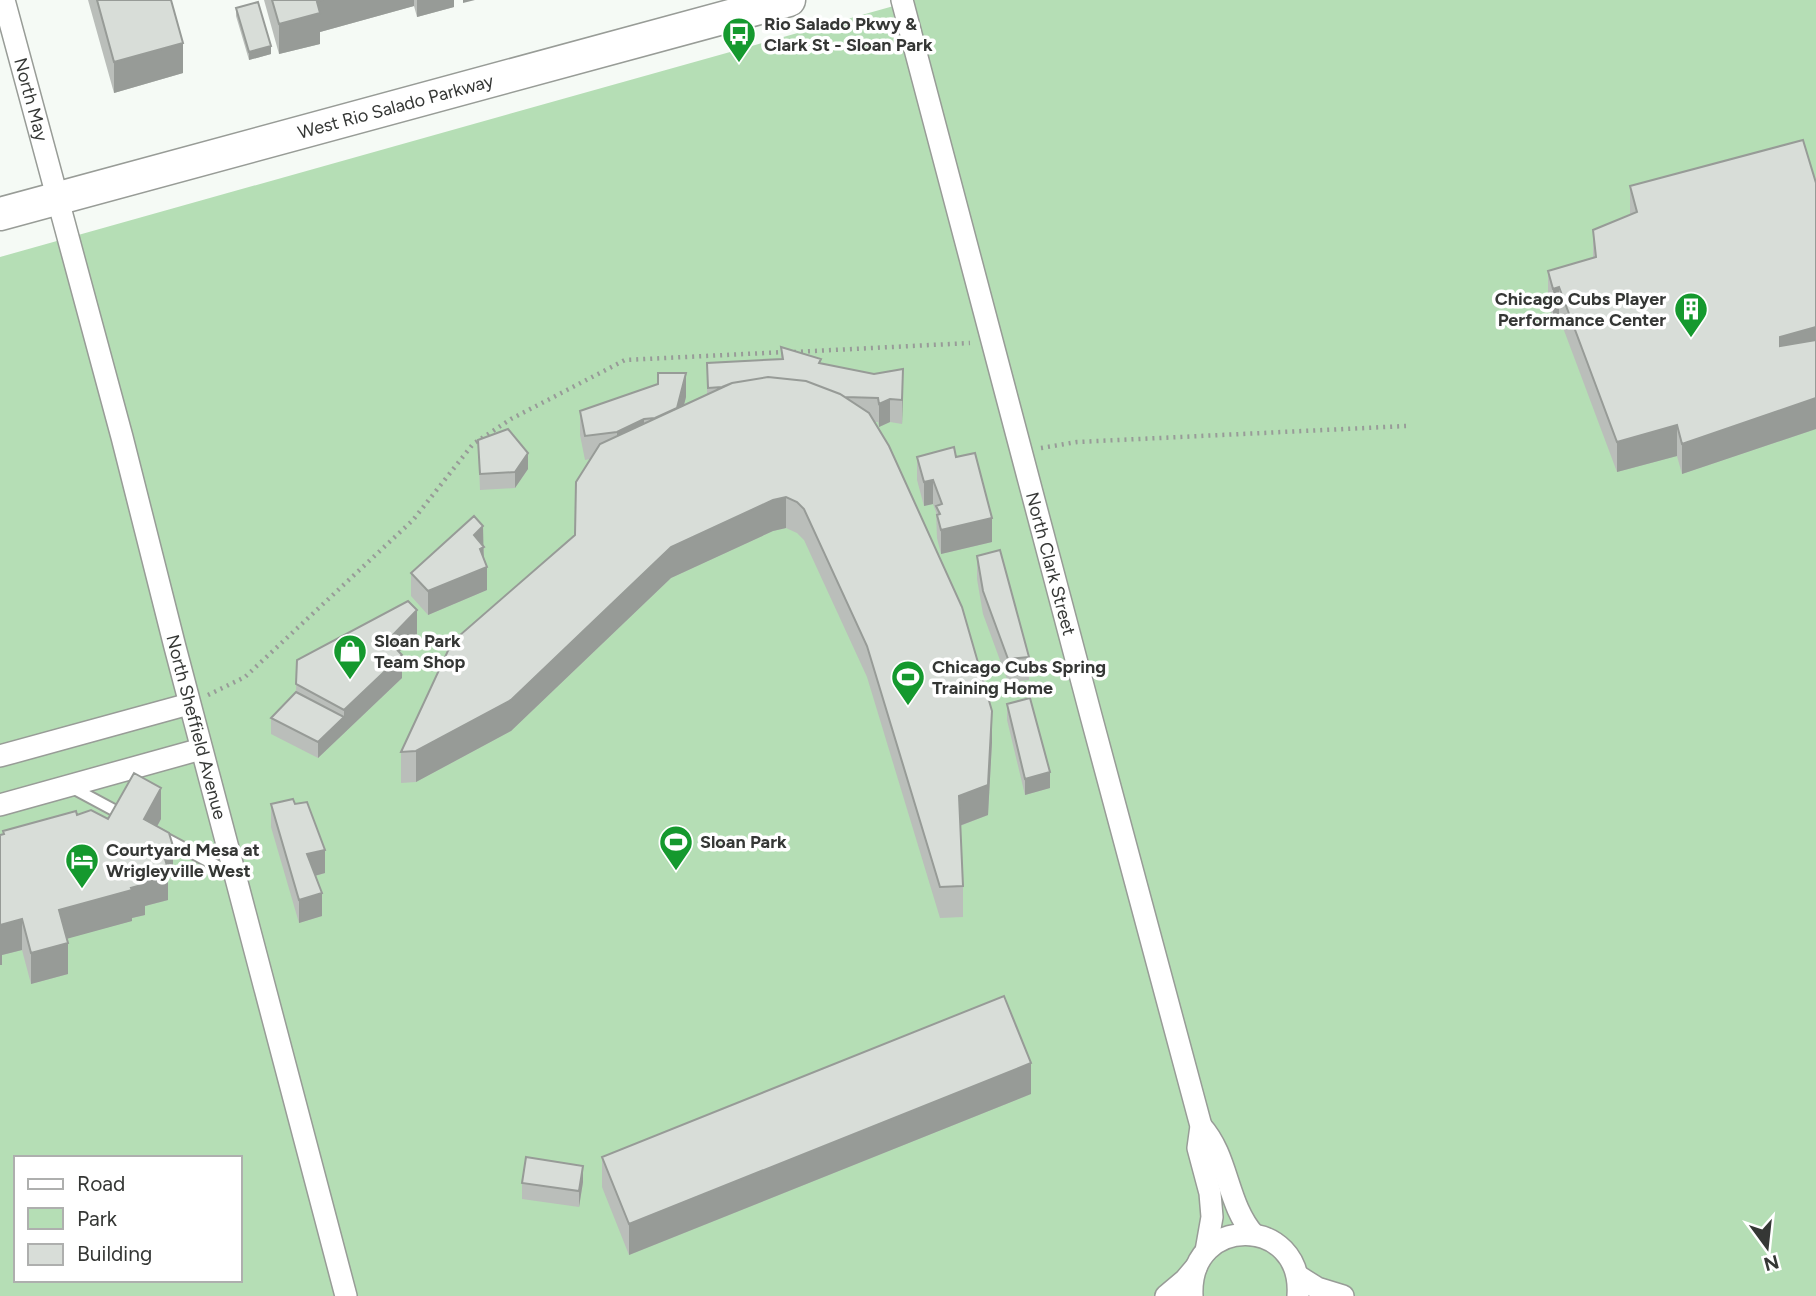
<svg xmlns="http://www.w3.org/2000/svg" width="1816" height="1296" font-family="Figtree,sans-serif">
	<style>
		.green { fill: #b5deb5; fill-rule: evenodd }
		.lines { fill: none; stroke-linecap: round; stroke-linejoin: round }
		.lane-casing { stroke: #989c97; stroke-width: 14 }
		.street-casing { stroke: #989c97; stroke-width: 24 }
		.secondary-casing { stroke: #989c97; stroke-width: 35 }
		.path { stroke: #989b98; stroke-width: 4.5; stroke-dasharray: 2 5; stroke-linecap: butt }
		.lane { stroke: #fff; stroke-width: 10 }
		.street { stroke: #fff; stroke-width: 21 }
		.secondary { stroke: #fff; stroke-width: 32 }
		.wall { fill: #babeba }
		.shaded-wall { fill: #979b97 }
		.building { fill: #d8ddd8; stroke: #979b97; stroke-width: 2 }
		.labels { text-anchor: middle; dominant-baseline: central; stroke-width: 7; stroke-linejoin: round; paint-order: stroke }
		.poi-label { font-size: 18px; font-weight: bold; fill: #353735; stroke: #fff; text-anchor: start }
		.street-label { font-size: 18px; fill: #353735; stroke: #fff }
	</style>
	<rect width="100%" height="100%" fill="#f5faf5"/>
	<path class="green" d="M 915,0 L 1816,0 L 1816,1296 L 0,1296 L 0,257 ZM 16,1158 L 240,1158 L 240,1280 L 16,1280 Z"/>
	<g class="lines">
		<g class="lane-casing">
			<path id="lane" d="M 71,787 L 125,816
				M 159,835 L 234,875"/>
		</g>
		<g class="street-casing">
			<g id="street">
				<path id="s1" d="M 4,0 L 122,437 L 175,647 L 346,1296"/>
				<path id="s2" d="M 902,0 C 1000,376 1100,751 1201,1126 L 1198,1148 L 1210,1193 L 1212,1217 L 1206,1251"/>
				<path d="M 0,756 L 189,704"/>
				<path d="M 0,805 L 201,749"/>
				<path d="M 1201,1126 C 1229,1157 1226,1203 1254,1235"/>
				<path d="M 1298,1276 L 1317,1288 L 1343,1296"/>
				<path d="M 1166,1296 L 1185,1280 L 1196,1267"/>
				<path d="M 1192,1296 C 1188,1213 1304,1215 1298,1296"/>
			</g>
		</g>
		<g class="secondary-casing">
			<g id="secondary">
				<path id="s3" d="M 0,214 L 789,0"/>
			</g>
		</g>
		<path class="path" d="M 794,352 L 970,343
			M 1041,448 L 1077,442 L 1406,426
			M 208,695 L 245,677 L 413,520 L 473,444 L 511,419 L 625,360 L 785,352"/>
		<use href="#lane" class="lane"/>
		<use href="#street" class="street"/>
		<use href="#secondary" class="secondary"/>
	</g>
	<path class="wall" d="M 88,0 L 171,0 L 183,73 L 114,93 Z
		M 264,0 L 454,0 L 454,7 L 417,17 L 414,6 L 320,32 L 320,44 L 279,54 Z
		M 236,8 L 271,54 L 249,60 L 236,16 Z
		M 1816,183 L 1816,429 L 1682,474 L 1677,456 L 1617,472 L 1559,317 L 1553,320 L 1548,302 L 1548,271 L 1593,258 L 1593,230 L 1630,215 L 1630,186 Z
		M 781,347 L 821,363 L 903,393 L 902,424 L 890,422 L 879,427 L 878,422 L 874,422 L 992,742 L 988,815 L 960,826 L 963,886 L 963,917 L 940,918 L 867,677 L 804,540 L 797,533 L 786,528 L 773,531 L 671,578 L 511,731 L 416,782 L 401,783 L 401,752 L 575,535 L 590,459 L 585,460 L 580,435 L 580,411 L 686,397 L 684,405 L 707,394 L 707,363 L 781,359 Z
		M 478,440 L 528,469 L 515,488 L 480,490 Z
		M 917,457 L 956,457 L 992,542 L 941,554 L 937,538 L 936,512 L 933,504 L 924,506 L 917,480 Z
		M 483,546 L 487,590 L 428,615 L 411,596 L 411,573 Z
		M 977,556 L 1029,657 L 1029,680 L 1008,682 L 983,614 L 977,579 Z
		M 417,634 L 399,652 L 402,678 L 318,758 L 271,734 L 271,718 L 296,692 L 297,660 Z
		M 1007,704 L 1050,788 L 1025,795 L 1007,720 Z
		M 271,804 L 295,804 L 325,873 L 315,876 L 322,916 L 299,923 L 271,827 Z
		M 77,815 L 108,819 L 161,819 L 157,827 L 173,877 L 168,878 L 168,900 L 145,906 L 145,915 L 132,918 L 132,921 L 67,938 L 68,974 L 31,984 L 22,950 L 2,955 L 2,965 L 0,965 L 0,835 L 3,834 L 3,831 Z
		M 1031,1094 L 629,1255 L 602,1187 L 602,1157 Z
		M 583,1182 L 579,1207 L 522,1199 L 522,1183 Z"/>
	<path class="shaded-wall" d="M 323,0 L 414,0 L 414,6 L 320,32 L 320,44 L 279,54 L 279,24 L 317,2 Z
		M 417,0 L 454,0 L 454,7 L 417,17 Z
		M 463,0 L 475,0 L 463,3 Z
		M 183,43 L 183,73 L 114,93 L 114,62 Z
		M 271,46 L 271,54 L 249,60 L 249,52 Z
		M 1559,287 L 1559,317 L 1553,320 L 1553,289 Z
		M 1816,327 L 1816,358 L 1780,368 L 1780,337 Z
		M 903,369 L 903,393 L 902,424 L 902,400 Z
		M 686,373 L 686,397 L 675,440 L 675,416 Z
		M 1816,398 L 1816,429 L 1682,474 L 1682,444 Z
		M 890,399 L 890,422 L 879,427 L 879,404 Z
		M 644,419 L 644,443 L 617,455 L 617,432 Z
		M 1677,425 L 1677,456 L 1617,472 L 1617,442 Z
		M 528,453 L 528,469 L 515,488 L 515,472 Z
		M 933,480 L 933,504 L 924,506 L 924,482 Z
		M 786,497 L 786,528 L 773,531 L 671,578 L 511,731 L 416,782 L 416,751 L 671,547 L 773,500 Z
		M 992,518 L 992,542 L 941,554 L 941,530 Z
		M 483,526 L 484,568 L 487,567 L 487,590 L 428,615 L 428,591 L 474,535 Z
		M 417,610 L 417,634 L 388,663 L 388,640 Z
		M 402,655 L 402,678 L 318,758 L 318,742 L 344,717 L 344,710 Z
		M 992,711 L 992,742 L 988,815 L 959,826 L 959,796 Z
		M 1050,772 L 1050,788 L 1025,795 L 1025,779 Z
		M 161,788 L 161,819 L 144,850 L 144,819 Z
		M 173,846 L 173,877 L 168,878 L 168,900 L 145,906 L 145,915 L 132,918 L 132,921 L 59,941 L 59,910 L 131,888 L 143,876 L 162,849 Z
		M 325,850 L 325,873 L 307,878 L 307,854 Z
		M 322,893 L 322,916 L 299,923 L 299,900 Z
		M 22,919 L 22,950 L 2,955 L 2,965 L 0,965 L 0,925 Z
		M 68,943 L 68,974 L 31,984 L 31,953 Z
		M 1031,1063 L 1031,1094 L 629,1255 L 629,1224 Z
		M 583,1166 L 583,1182 L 579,1207 L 579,1191 Z"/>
	<path class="building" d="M 97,0 L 171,0 L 183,43 L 114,62 Z
		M 272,0 L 323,0 L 317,2 L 320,13 L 279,24 Z
		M 258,2 L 271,46 L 249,52 L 236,8 Z
		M 1803,140 L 1816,183 L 1816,327 L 1780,337 L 1780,346 L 1816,340 L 1816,398 L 1682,444 L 1677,425 L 1617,442 L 1559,287 L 1553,289 L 1548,271 L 1596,257 L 1593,230 L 1637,212 L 1630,186 Z
		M 781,347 L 821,359 L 819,363 L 874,374 L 903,369 L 902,400 L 890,399 L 879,404 L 878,398 L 845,397 L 840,394 L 806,381 L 768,377 L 732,383 L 722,387 L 708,388 L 707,363 L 783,359 Z
		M 658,373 L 686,373 L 677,408 L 655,418 L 644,419 L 617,432 L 585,436 L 580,411 L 658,384 Z
		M 768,377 L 806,381 L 840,394 L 869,413 L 889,446 L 962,607 L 992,711 L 988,785 L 959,796 L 963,886 L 940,887 L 867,646 L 804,509 L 797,502 L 786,497 L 773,500 L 671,547 L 511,700 L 416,751 L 401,752 L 452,642 L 575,535 L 576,482 L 600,444 L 732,383 Z
		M 508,429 L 528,453 L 515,472 L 480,474 L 478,440 Z
		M 954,447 L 956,457 L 975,453 L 992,518 L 941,530 L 937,515 L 940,514 L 936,506 L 942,504 L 933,480 L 924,482 L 917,457 Z
		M 474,516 L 483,526 L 474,535 L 484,547 L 480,549 L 487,567 L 428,591 L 411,573 Z
		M 1000,550 L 1029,657 L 1008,659 L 983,591 L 977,556 Z
		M 408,601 L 417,610 L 388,640 L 402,655 L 344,710 L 296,684 L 297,660 Z
		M 296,692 L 344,717 L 318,742 L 271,718 Z
		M 1030,698 L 1050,772 L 1025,779 L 1007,704 Z
		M 134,773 L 161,788 L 144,819 L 169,833 L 173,846 L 162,849 L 168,869 L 143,876 L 145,884 L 131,888 L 132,890 L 59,910 L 68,943 L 31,953 L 22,919 L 0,925 L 0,835 L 4,834 L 3,831 L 76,811 L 77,815 L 91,810 L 108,819 Z
		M 293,799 L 295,804 L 307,802 L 325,850 L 307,854 L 322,893 L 299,900 L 271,804 Z
		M 1004,996 L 1031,1063 L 629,1224 L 602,1157 Z
		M 526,1157 L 583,1166 L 579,1191 L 522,1183 Z"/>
	<defs>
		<g id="bus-pin" transform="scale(1.75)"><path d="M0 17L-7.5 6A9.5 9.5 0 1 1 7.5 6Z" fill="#15992e" stroke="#fff"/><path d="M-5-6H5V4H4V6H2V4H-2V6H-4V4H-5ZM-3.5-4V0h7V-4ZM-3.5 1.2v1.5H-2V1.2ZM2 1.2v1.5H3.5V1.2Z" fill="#fff"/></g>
		<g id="building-pin" transform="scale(1.75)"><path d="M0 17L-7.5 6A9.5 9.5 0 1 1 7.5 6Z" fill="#15992e" stroke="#fff"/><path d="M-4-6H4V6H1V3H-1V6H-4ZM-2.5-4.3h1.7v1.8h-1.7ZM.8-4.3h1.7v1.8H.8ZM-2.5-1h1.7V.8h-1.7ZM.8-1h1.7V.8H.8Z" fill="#fff"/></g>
		<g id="shop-pin" transform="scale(1.75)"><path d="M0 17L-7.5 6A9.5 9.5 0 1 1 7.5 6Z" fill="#15992e" stroke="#fff"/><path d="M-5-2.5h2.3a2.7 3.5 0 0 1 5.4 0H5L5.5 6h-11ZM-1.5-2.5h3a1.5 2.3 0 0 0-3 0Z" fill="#fff"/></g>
		<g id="stadium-pin" transform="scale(1.75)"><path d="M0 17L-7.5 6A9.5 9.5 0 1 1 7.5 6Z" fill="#15992e" stroke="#fff"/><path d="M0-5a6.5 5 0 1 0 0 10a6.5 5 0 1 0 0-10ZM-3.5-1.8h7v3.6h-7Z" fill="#fff"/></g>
		<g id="hotel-pin" transform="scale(1.75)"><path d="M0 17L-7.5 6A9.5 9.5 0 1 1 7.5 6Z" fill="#15992e" stroke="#fff"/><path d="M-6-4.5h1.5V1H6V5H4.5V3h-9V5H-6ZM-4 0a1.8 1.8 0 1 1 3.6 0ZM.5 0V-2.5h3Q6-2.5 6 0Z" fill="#fff"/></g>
	</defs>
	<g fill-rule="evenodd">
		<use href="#bus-pin" x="739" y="34"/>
		<use href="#building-pin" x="1691" y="309"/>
		<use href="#shop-pin" x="350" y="651"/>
		<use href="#stadium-pin" x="908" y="677"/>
		<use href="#stadium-pin" x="676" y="842"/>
		<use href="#hotel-pin" x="82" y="860"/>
	</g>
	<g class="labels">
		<g class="poi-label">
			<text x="764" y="24">Rio Salado Pkwy &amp;<tspan x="764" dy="21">Clark St - Sloan Park</tspan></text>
			<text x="1666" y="299" text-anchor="end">Chicago Cubs Player<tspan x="1666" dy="21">Performance Center</tspan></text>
			<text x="374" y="641">Sloan Park<tspan x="374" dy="21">Team Shop</tspan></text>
			<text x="932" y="667">Chicago Cubs Spring<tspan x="932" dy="21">Training Home</tspan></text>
			<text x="700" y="842">Sloan Park</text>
			<text x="106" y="850">Courtyard Mesa at<tspan x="106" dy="21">Wrigleyville West</tspan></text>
		</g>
		<g class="street-label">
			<text stroke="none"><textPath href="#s1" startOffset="103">North May</textPath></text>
			<text stroke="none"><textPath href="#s3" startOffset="410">West Rio Salado Parkway</textPath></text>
			<text stroke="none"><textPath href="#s2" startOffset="583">North Clark Street</textPath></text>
			<text stroke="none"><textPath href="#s1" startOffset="752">North Sheffield Avenue</textPath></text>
		</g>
	</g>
	<rect x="14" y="1156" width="228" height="126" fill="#ffffff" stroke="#aeafae" stroke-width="2"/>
	<rect x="28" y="1179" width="35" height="10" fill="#ffffff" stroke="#aeafae" stroke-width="2"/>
	<text x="77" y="1191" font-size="21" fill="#353735">Road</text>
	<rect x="28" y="1208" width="35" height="21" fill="#b5deb5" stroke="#aeafae" stroke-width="2"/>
	<text x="77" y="1226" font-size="21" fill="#353735">Park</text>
	<rect x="28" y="1244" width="35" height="21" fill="#d8ddd8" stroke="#aeafae" stroke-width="2"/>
	<text x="77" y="1261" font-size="21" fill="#353735">Building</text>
	<g transform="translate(1767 1247) rotate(165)" stroke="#ffffff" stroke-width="5" paint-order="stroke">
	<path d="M0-5L12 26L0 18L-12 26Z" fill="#353735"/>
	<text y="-10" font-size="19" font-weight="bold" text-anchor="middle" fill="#353735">N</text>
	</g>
</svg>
